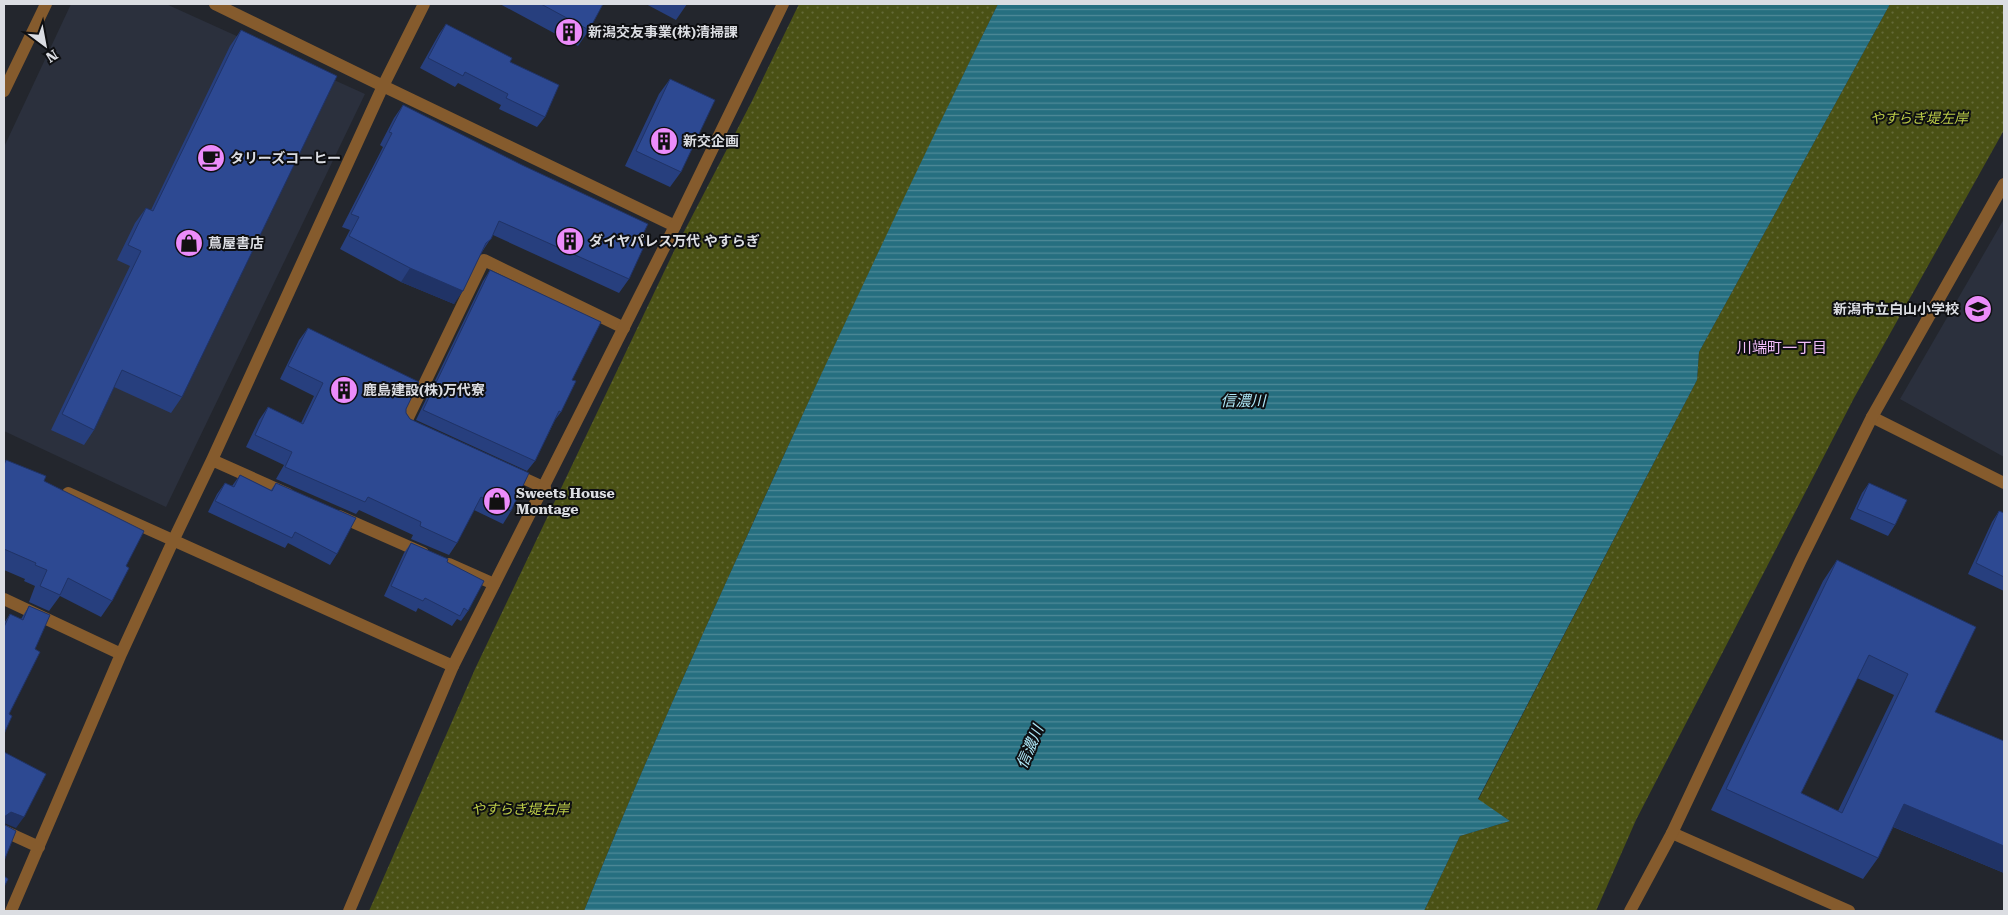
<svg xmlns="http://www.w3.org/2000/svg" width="2008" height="915" font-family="'Roboto Serif','Noto Sans JP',serif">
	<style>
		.built { fill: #2b303d }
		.grass { fill: url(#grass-dots) }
		.water { fill: url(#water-rules) }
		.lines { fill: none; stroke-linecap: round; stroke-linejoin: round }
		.minor { stroke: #855b2d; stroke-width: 12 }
		.tertiary { stroke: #855b2d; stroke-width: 12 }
		.wall { fill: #273f7e; fill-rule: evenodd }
		.shaded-wall { fill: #203366 }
		.building { fill: #2d4992; stroke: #203366; fill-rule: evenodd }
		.labels { text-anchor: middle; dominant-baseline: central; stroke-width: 4; stroke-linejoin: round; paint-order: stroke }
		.poi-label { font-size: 14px; font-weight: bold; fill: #dbdde2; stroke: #0e0f12; text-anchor: start }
		.park-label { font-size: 14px; font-style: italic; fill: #bccc47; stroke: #0e0f12 }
		.neighbourhood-label { font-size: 15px; fill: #f4bffb; stroke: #0e0f12 }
		.water-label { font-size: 15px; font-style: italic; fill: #afe9f9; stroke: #0e0f12 }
	</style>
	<defs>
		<pattern id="grass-dots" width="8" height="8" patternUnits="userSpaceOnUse" patternTransform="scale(1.25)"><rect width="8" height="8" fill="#4a5115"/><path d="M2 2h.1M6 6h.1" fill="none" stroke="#646a37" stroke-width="1.8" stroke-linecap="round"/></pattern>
		<pattern id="water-rules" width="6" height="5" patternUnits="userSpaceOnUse" patternTransform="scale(1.25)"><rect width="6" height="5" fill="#266f80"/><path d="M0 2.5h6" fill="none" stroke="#4f8a98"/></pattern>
	</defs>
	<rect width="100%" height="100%" fill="#23262d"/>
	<path class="built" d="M 71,4 L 166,4 L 365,94 L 166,507 L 4,431 L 4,147 Z
		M 2004,219 L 2004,457 L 1900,399 Z"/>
	<path class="grass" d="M 799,4 L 998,4 C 915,173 835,344 756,516 C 697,647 637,778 584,911 L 369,911 L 475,669 L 674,251 L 752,101 Z
		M 1890,4 L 2004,4 L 2004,130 L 1854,398 L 1636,820 L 1596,911 L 1424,911 L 1460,836 L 1510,821 L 1478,800 L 1697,380 L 1699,352 Z"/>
	<path class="water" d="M 998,4 L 1890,4 L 1699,352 L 1697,380 L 1478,799 L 1510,821 L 1460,836 L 1424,911 L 584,911 C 638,776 698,644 758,512 C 836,341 915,172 998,4 Z"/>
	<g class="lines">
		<path class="minor" d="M 215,4 L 383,86 L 675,226
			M 1872,417 L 2004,483
			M 412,427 L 405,424 L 484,260 L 624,328
			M 212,460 L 288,494
			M 512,473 L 545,488
			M 68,493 L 453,666
			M 339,516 L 423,553
			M 449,564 L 494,584
			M 4,599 L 121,654
			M 4,831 L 39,847
			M 1672,833 L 1849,911
			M 11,911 L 121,654 L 173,541 L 212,460 L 383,86 L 424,4"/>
		<path class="tertiary" d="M 4,91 L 46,4
			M 349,911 L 453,666 L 675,226 L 783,4
			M 1630,911 L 1672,833 L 1801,560 L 1872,417 L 2004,184"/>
	</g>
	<path class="wall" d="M 500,4 L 603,4 L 589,30 L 578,46 Z
		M 646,4 L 687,4 L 676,20 Z
		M 446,24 L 510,62 L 545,117 L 537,127 L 499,109 L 501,105 L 458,83 L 455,87 L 420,68 L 439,34 Z
		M 241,30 L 182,397 L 171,413 L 114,387 L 94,430 L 84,445 L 51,430 L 130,266 L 117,260 L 135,223 L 146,208 L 151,210 L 230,46 Z
		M 670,79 L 681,172 L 670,187 L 625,166 L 659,94 Z
		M 403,105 L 640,240 L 629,279 L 619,293 L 493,235 L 482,252 L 454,304 L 401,282 L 340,249 L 350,230 L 342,227 L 383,147 L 380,145 L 394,118 Z
		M 490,270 L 572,380 L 561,412 L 555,420 L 535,461 L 527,471 L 416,420 L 483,281 Z
		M 308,328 L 406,409 L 406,413 L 410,419 L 511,511 L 503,524 L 474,510 L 457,543 L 449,555 L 411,539 L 413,535 L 359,510 L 356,514 L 276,479 L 284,465 L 246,447 L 259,420 L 268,407 L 301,423 L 314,396 L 280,379 L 299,340 Z
		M 6,460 L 44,481 L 126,566 L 112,601 L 101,617 L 60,596 L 49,611 L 29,602 L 35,586 L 24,581 L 25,579 L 4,570 L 4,463 Z
		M 240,475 L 271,490 L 276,483 L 337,554 L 330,565 L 288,543 L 285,548 L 208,512 L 217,494 L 225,483 L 232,486 Z
		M 1869,483 L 1895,525 L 1888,536 L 1850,519 L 1862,493 Z
		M 1999,511 L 2004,513 L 2004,591 L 1968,574 L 1992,522 Z
		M 411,543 L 447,562 L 468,611 L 461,621 L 457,619 L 452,626 L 418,608 L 416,612 L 384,596 L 404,553 Z
		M 1837,560 L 1935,712 L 2004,741 L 2004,873 L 1893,827 L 1878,858 L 1863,879 L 1711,810 L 1823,581 ZM 1857,678 L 1894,695 L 1838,811 L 1801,793 Z
		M 29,606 L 35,649 L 9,714 L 4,734 L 4,623 L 10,614 L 21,619 Z"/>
	<path class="shaded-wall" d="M 410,268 L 463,291 L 454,304 L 401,282 Z
		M 1904,804 L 2004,846 L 2004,873 L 1889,825 Z
		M 11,812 L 24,817 L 16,828 L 4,823 L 4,817 Z"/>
	<path class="building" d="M 541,4 L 603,4 L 589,30 Z
		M 446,24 L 512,58 L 510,62 L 559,85 L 545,117 L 506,98 L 508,94 L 465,72 L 463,76 L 428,58 Z
		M 241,30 L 337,76 L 182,397 L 122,370 L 94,430 L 62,414 L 141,251 L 128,245 L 146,208 L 153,211 Z
		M 670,79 L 715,100 L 681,172 L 636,151 Z
		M 403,105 L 522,165 L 648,224 L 640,240 L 646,242 L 629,279 L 499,221 L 491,239 L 486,243 L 463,291 L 410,268 L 349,236 L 359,217 L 351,214 L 392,133 L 389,132 Z
		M 490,270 L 601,322 L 572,380 L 576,381 L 561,412 L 559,411 L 535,461 L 423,410 Z
		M 308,328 L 419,382 L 406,409 L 406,413 L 410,419 L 529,473 L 511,511 L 481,497 L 457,543 L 420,526 L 421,522 L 368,497 L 365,502 L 285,467 L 292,452 L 255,435 L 268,407 L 303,424 L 323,383 L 288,366 Z
		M 6,460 L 46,476 L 44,481 L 144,531 L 126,566 L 129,568 L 112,601 L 68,578 L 60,595 L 40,586 L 47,570 L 35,565 L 36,563 L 4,549 L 4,465 Z
		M 240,475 L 272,491 L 276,483 L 356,518 L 337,554 L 295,532 L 292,538 L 215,501 L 225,483 L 234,487 Z
		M 1869,483 L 1907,500 L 1895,525 L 1857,509 Z
		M 1999,511 L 2004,513 L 2004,577 L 1976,563 Z
		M 411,543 L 448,559 L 447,562 L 484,581 L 468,611 L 464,608 L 460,616 L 425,598 L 423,601 L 391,586 Z
		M 1837,560 L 1976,627 L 1935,712 L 2004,741 L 2004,846 L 1904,804 L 1878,858 L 1726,789 ZM 1869,655 L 1908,674 L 1842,813 L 1801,793 Z
		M 29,606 L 50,615 L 35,649 L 40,652 L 9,714 L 12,716 L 4,734 L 4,627 L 10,614 L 23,620 Z
		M 4,752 L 46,774 L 24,817 L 11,812 L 4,817 L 5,825 L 16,831 L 4,861 Z
		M 4,876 L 8,879 L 4,887 Z"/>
	<defs>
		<g id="building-disc" transform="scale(1.4375)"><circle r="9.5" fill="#ec8cfa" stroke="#0e0f12"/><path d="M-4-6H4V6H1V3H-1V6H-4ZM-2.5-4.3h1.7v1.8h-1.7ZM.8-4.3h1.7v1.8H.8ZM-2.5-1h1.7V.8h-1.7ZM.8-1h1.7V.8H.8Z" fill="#111"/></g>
		<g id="cafe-disc" transform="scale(1.4375)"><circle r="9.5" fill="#ec8cfa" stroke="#0e0f12"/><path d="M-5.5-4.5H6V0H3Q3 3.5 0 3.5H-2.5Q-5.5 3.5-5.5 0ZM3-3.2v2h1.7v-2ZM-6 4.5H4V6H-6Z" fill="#111"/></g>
		<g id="shop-disc" transform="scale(1.4375)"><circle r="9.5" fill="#ec8cfa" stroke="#0e0f12"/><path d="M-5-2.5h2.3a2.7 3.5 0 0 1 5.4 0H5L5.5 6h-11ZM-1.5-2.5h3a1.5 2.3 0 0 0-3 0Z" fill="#111"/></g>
		<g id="school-disc" transform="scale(1.4375)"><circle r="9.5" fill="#ec8cfa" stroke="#0e0f12"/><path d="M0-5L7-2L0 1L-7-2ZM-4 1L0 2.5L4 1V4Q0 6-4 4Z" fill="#111"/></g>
	</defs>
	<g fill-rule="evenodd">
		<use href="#building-disc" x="569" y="32"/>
		<use href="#building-disc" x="664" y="141"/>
		<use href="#cafe-disc" x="211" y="158"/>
		<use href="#building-disc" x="570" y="241"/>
		<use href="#shop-disc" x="189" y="243"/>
		<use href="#school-disc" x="1978" y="309"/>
		<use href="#building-disc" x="344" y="390"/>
		<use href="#shop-disc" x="497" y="501"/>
	</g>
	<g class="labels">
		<g class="poi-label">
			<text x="588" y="32">新潟交友事業(株)清掃課</text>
			<text x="683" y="141">新交企画</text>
			<text x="230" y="158">タリーズコーヒー</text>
			<text x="589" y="241">ダイヤパレス万代 やすらぎ</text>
			<text x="208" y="243">蔦屋書店</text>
			<text x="1959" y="309" text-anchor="end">新潟市立白山小学校</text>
			<text x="363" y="390">鹿島建設(株)万代寮</text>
			<text x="516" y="493">Sweets House<tspan x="516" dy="16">Montage</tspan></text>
		</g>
		<g class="park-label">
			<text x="1919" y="118">やすらぎ堤左岸</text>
			<text x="520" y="809">やすらぎ堤右岸</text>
		</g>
		<g class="neighbourhood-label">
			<text x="1782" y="348">川端町一丁目</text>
		</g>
		<g class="water-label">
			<text x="1243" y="401">信濃川</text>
			<text transform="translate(1030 747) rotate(-67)">信濃川</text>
		</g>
	</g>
	<rect width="2008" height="915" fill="none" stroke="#dbdde2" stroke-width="10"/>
	<g transform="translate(45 45) rotate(148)" stroke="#0e0f12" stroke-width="4" paint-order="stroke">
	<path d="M0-4L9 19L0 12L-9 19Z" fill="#dbdde2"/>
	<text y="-8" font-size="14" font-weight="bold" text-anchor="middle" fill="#dbdde2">N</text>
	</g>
</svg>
